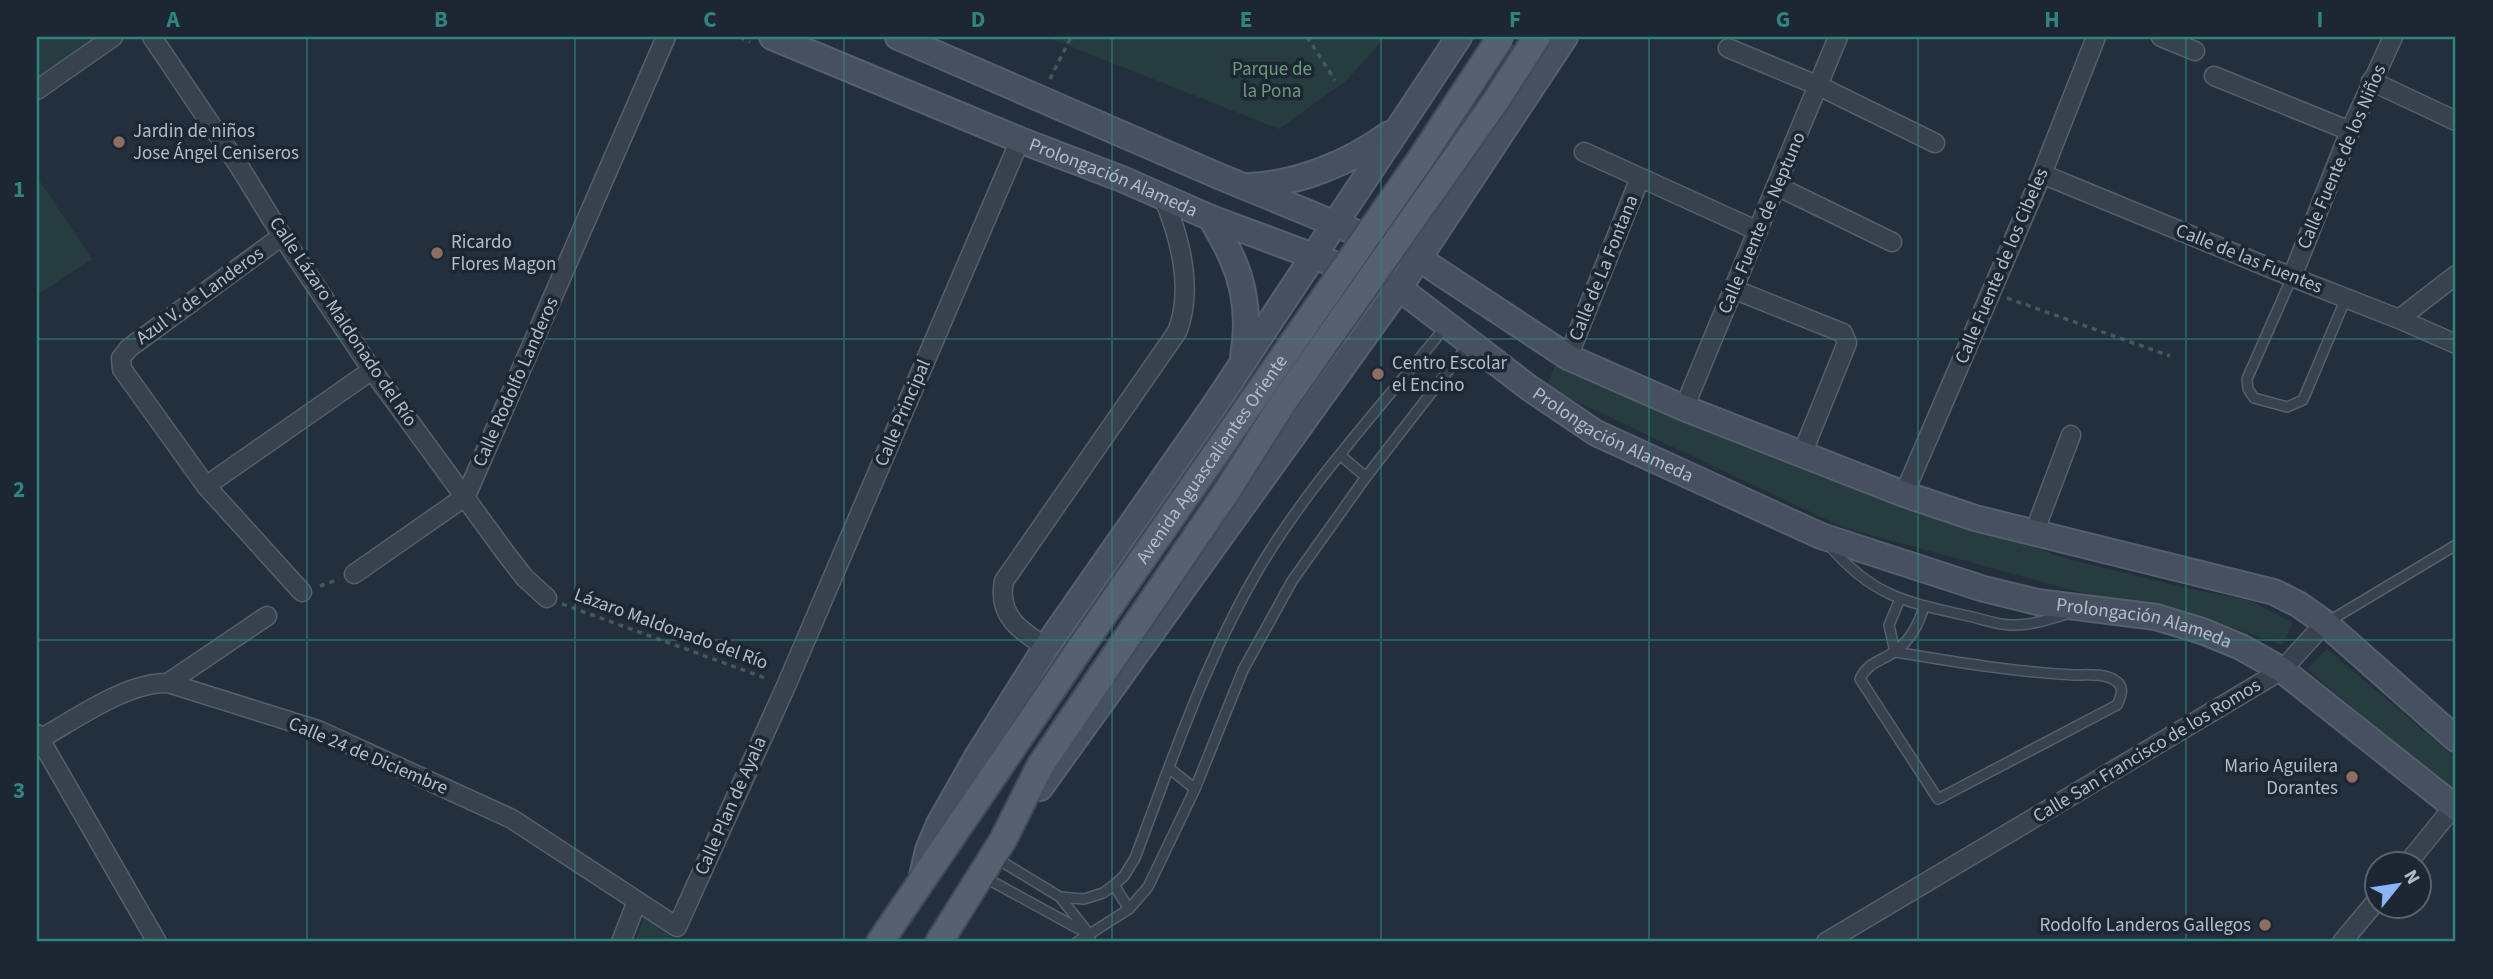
<svg xmlns="http://www.w3.org/2000/svg" width="2493" height="979" font-family="'Source Sans 3',sans-serif">
	<style>
		.green { fill: #263c3f }
		.lines { fill: none; stroke-linecap: round; stroke-linejoin: round }
		.lane-casing { stroke: #565f6c; stroke-width: 12 }
		.street-casing { stroke: #565f6c; stroke-width: 21 }
		.secondary-casing { stroke: #565f6c; stroke-width: 28 }
		.primary-casing { stroke: #414a57; stroke-width: 30 }
		.path { stroke: #44595c; stroke-width: 3.5; stroke-dasharray: 5 5; stroke-linecap: butt }
		.lane { stroke: #38414e; stroke-width: 9 }
		.street { stroke: #38414e; stroke-width: 18 }
		.secondary { stroke: #465061; stroke-width: 24 }
		.primary { stroke: #56606e; stroke-width: 26 }
		.primary-bridge-casing { stroke: #414a57; stroke-width: 30; stroke-linecap: butt }
		.primary-bridge { stroke: #56606e; stroke-width: 26 }
		.grid { fill: none; stroke: #308480; stroke-width: 2; stroke-opacity: 0.55 }
		.education-dot { fill: #8d6e63; stroke: #1d2633; stroke-width: 2.5 }
		.labels { text-anchor: middle; dominant-baseline: central; stroke-width: 7; stroke-linejoin: round; paint-order: stroke }
		.park-label { font-size: 19px; fill: #6b9a76; stroke: #1d2633 }
		.poi-label { font-size: 19px; fill: #b4bcc9; stroke: #1d2633; text-anchor: start }
		.street-label { font-size: 19px; fill: #b4bcc9; stroke: #1d2633 }
		.neatline { fill: none; stroke: #308480; stroke-width: 2.5 }
		.grid-label { font-size: 23px; text-anchor: middle; font-weight: bold; fill: #308480 }
	</style>
	<rect width="100%" height="100%" fill="#242f3e"/>
	<path class="green" d="M 37,37 L 107,37 L 37,86 Z
		M 1047,37 L 1385,37 L 1347,80 L 1279,129 Z
		M 37,177 L 92,259 L 37,295 Z
		M 1558,359 L 1772,456 L 1892,501 L 2072,560 L 2186,588 L 2251,601 L 2293,623 L 2282,645 L 2199,616 L 2075,591 L 1842,527 L 1546,387 Z
		M 2327,649 L 2456,758 L 2456,794 L 2307,669 Z
		M 644,916 L 678,942 L 635,942 Z"/>
	<g class="lines">
		<g class="lane-casing">
			<path id="lane" d="M 2292,277 L 2247,379 L 2248,389 L 2254,398 L 2287,407 L 2303,400 L 2346,298
				M 1340,455 L 1366,477
				M 1829,545 C 1872,596 1905,602 1968,616 C 1983,619 2000,626 2015,625 C 2033,625 2050,619 2067,614
				M 2326,623 L 2456,545
				M 1895,652 C 1955,662 2014,672 2074,675 C 2087,675 2105,673 2116,681 C 2125,687 2121,697 2117,705 L 1938,799 L 1860,679 C 1868,662 1880,662 1894,652 C 1911,640 1918,625 1924,607
				M 1895,652 L 1889,625 L 1900,599
				M 1169,768 L 1195,789
				M 994,857 L 1060,897 L 1084,899 L 1103,893 L 1114,885 L 1124,876 L 1135,858 C 1171,763 1203,667 1253,579 C 1303,490 1382,406 1446,326
				M 984,877 L 1090,935
				M 1114,885 L 1129,909
				M 1060,897 L 1090,935 L 1090,942
				M 1077,942 L 1129,909 L 1148,887 L 1195,789 L 1243,670 L 1292,581 L 1366,477 L 1469,344"/>
		</g>
		<g class="street-casing">
			<path id="street" d="M 152,37 L 239,166 L 282,236 L 372,370 L 507,555 L 525,578 L 547,598
				M 2161,37 L 2195,51
				M 1728,48 L 1819,86 L 1935,143
				M 2214,76 L 2350,131
				M 2371,81 L 2456,121
				M 37,90 L 113,37
				M 1584,152 L 1758,231
				M 2042,174 L 2292,277 L 2399,319 L 2456,344
				M 1777,186 L 1892,242
				M 282,236 L 129,348 L 121,358 L 122,369 L 206,486 L 302,592
				M 2292,277 L 2350,131 L 2393,37
				M 1733,289 L 1843,333 L 1847,343 L 1802,454
				M 2399,319 L 2456,275
				M 1568,357 L 1640,178
				M 1684,408 L 1838,37
				M 206,486 L 372,370
				M 1904,494 L 2042,174 L 2096,37
				M 2034,533 L 2071,435
				M 354,574 L 466,496 L 666,37
				M 1046,647 C 1020,631 997,615 1004,581 L 1177,332 C 1194,290 1180,237 1163,197
				M 168,683 L 267,616
				M 37,734 L 157,942
				M 40,739 C 77,718 127,682 168,683 L 318,730 L 512,819 L 677,927 L 786,686 L 1020,140
				M 2407,864 L 2454,806
				M 621,942 L 637,901
				M 1826,942 L 2282,670 L 2325,623
				M 2342,942 L 2378,899"/>
		</g>
		<g class="secondary-casing">
			<g id="secondary">
				<path id="s1" d="M 772,37 L 1020,140 L 1122,179 L 1211,218 L 1399,288 L 1528,387 L 1596,433 L 1821,536 L 1984,589 L 2037,602 L 2156,617 L 2202,631 L 2241,647 L 2282,670 L 2456,808"/>
				<path d="M 898,37 L 1221,177 L 1418,258 L 1568,357 L 1684,408 L 1904,494 L 1975,518 L 2274,592 L 2298,604 L 2325,623 L 2456,739"/>
				<path d="M 1248,186 C 1298,184 1349,163 1389,134"/>
				<path d="M 1211,218 C 1218,231 1226,244 1232,258 C 1246,289 1249,323 1243,357"/>
				<path d="M 1040,788 L 1399,288 L 1565,37"/>
				<path d="M 922,876 L 928,850 L 939,824 L 977,757 L 1046,647 L 1214,406 L 1459,37"/>
			</g>
		</g>
		<g class="primary-casing">
			<path id="primary" d="M 880,942 L 1077,653
				M 939,942 L 1003,840 L 1040,766 L 1103,673"/>
		</g>
		<path class="path" d="M 740,37 L 750,42
			M 1307,37 L 1335,80
			M 1050,79 L 1071,37
			M 2007,298 L 2170,356
			M 320,586 L 339,579
			M 562,604 L 768,679"/>
		<use href="#lane" class="lane"/>
		<use href="#street" class="street"/>
		<use href="#secondary" class="secondary"/>
		<use href="#primary" class="primary"/>
		<g class="primary-bridge-casing">
			<g id="primary-bridge">
				<path id="s2" d="M 1077,653 L 1422,157 L 1501,37"/>
				<path d="M 1103,673 L 1227,491 L 1282,404 L 1495,102 L 1537,37"/>
			</g>
		</g>
		<use href="#primary-bridge" class="primary-bridge"/>
	</g>
	<path class="grid" d="M 307,37 L 307,942M 575,37 L 575,942M 844,37 L 844,942M 1112,37 L 1112,942M 1381,37 L 1381,942M 1649,37 L 1649,942M 1918,37 L 1918,942M 2186,37 L 2186,942M 37,339 L 2456,339M 37,640 L 2456,640"/>
	<g class="education-dot">
		<circle cx="119" cy="142" r="7"/>
		<circle cx="437" cy="253" r="7"/>
		<circle cx="1378" cy="374" r="7"/>
		<circle cx="2352" cy="777" r="7"/>
		<circle cx="2265" cy="925" r="7"/>
	</g>
	<g class="labels">
		<g class="park-label">
			<text x="1272" y="69">Parque de<tspan x="1272" dy="22">la Pona</tspan></text>
		</g>
		<g class="poi-label">
			<text x="133" y="131">Jardin de niños<tspan x="133" dy="22">Jose Ángel Ceniseros</tspan></text>
			<text x="451" y="242">Ricardo<tspan x="451" dy="22">Flores Magon</tspan></text>
			<text x="1392" y="363">Centro Escolar<tspan x="1392" dy="22">el Encino</tspan></text>
			<text x="2338" y="766" text-anchor="end">Mario Aguilera<tspan x="2338" dy="22">Dorantes</tspan></text>
			<text x="2251" y="925" text-anchor="end">Rodolfo Landeros Gallegos</text>
		</g>
		<g class="street-label">
			<text transform="translate(2342 157) rotate(-67)">Calle Fuente de los Niños</text>
			<text stroke="none"><textPath href="#s1" startOffset="369">Prolongación Alameda</textPath></text>
			<text transform="translate(1762 223) rotate(-67)">Calle Fuente de Neptuno</text>
			<text transform="translate(2249 259) rotate(22)">Calle de las Fuentes</text>
			<text transform="translate(2002 266) rotate(-67)">Calle Fuente de los Cibeles</text>
			<text transform="translate(1604 268) rotate(-68)">Calle de La Fontana</text>
			<text transform="translate(200 296) rotate(-36)">Azul V. de Landeros</text>
			<text transform="translate(343 322) rotate(56)">Calle Lázaro Maldonado del Río</text>
			<text transform="translate(516 382) rotate(-66)">Calle Rodolfo Landeros</text>
			<text transform="translate(903 413) rotate(-67)">Calle Principal</text>
			<text stroke="none"><textPath href="#s1" startOffset="936">Prolongación Alameda</textPath></text>
			<text stroke="none"><textPath href="#s2" startOffset="236">Avenida Aguascalientes Oriente</textPath></text>
			<text stroke="none"><textPath href="#s1" startOffset="1503">Prolongación Alameda</textPath></text>
			<text transform="translate(671 629) rotate(20)">Lázaro Maldonado del Río</text>
			<text transform="translate(2147 751) rotate(-31)">Calle San Francisco de los Romos</text>
			<text transform="translate(368 756) rotate(23)">Calle 24 de Diciembre</text>
			<text transform="translate(731 806) rotate(-66)">Calle Plan de Ayala</text>
		</g>
	</g>
	<rect width="2493" height="979" fill="none" stroke="#1d2633" stroke-width="77"/>
	<g transform="translate(2398 885) rotate(60)"><circle r="33" fill="#1d2633" stroke="#59626f" stroke-width="2"/>
	<path d="M0-5L12 26L0 18L-12 26Z" fill="#8ab4f8"/>
	<text y="-10" font-size="19" font-weight="bold" text-anchor="middle" fill="#b4bcc9">N</text>
	</g>
	<rect x="38" y="38" width="2416" height="902" class="neatline"/>
	<g class="grid-label">
		<text x="173" y="27">A</text>
		<text x="441" y="27">B</text>
		<text x="710" y="27">C</text>
		<text x="978" y="27">D</text>
		<text x="1246" y="27">E</text>
		<text x="1515" y="27">F</text>
		<text x="1783" y="27">G</text>
		<text x="2052" y="27">H</text>
		<text x="2320" y="27">I</text>
		<text x="19" y="197">1</text>
		<text x="19" y="497">2</text>
		<text x="19" y="798">3</text>
	</g>
</svg>
